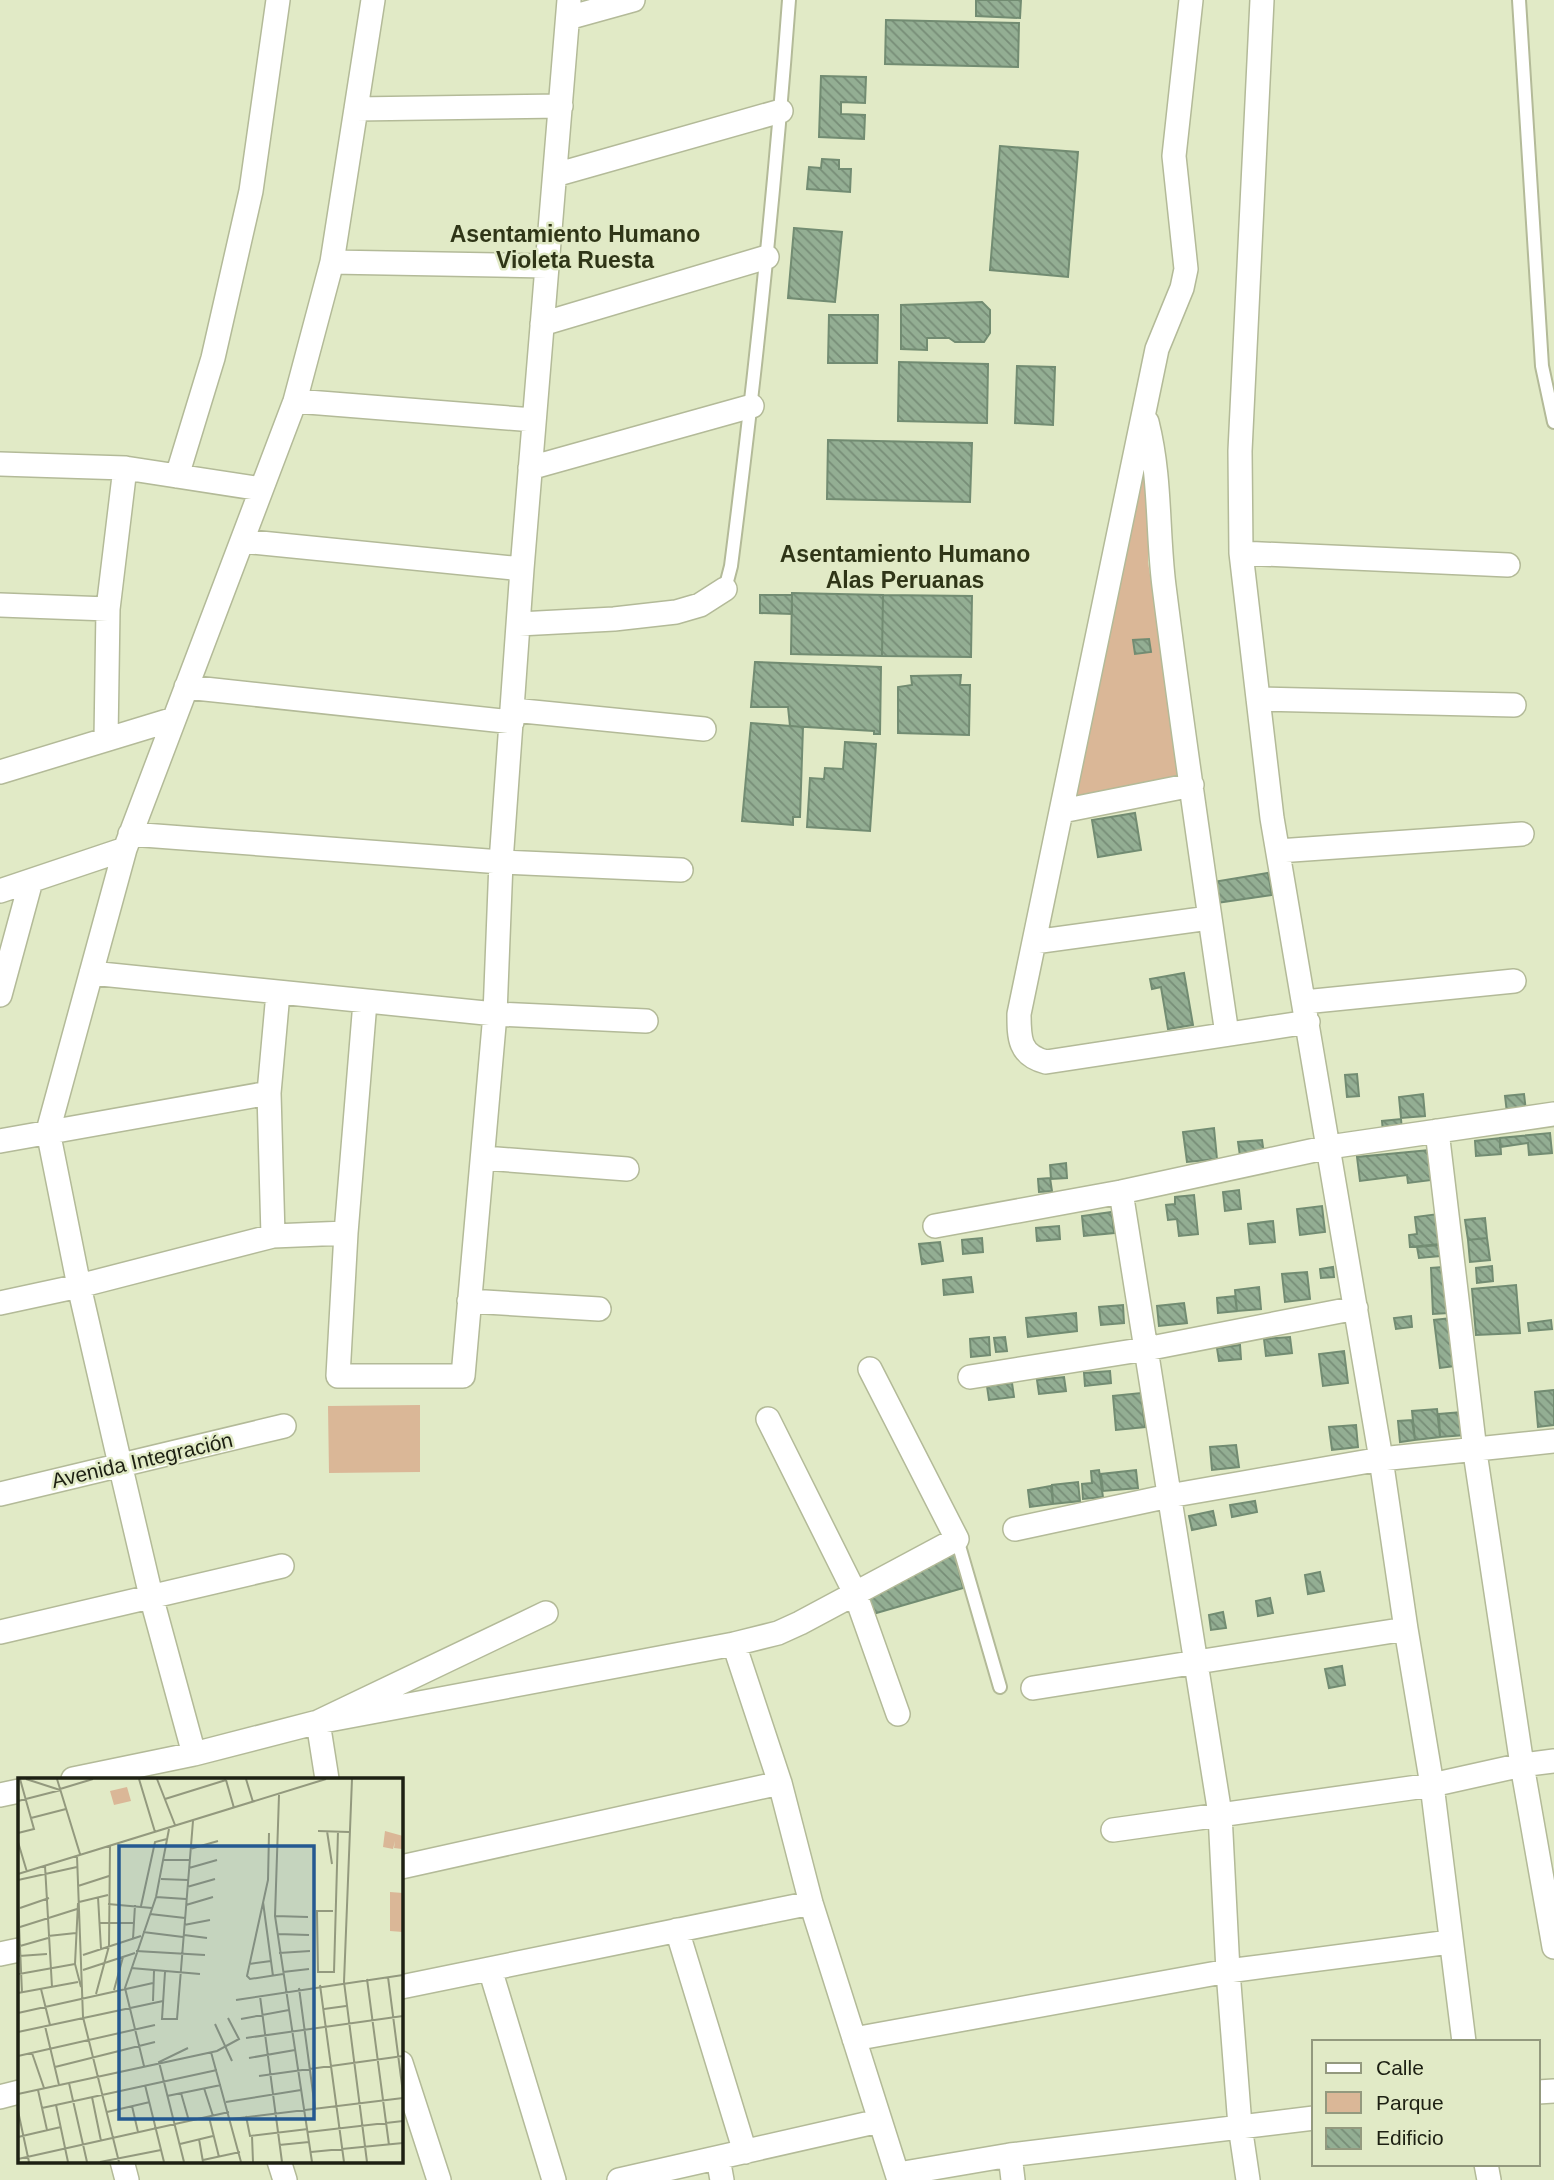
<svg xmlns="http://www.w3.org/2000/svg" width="1554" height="2180" font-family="Helvetica,sans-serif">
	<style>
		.green { fill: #dab797 }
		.building { fill: url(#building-back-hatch); stroke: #728c72; stroke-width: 2 }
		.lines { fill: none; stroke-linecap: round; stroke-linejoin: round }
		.service-casing { stroke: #b3ba98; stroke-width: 16 }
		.minor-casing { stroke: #b3ba98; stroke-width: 26 }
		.service { stroke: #fff; stroke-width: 12 }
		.minor { stroke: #fff; stroke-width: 23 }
		.labels { text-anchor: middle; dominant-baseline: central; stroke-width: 5; stroke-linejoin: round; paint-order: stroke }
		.street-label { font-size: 21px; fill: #1d2013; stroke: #e1eac6 }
		.neighbourhood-label { font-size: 23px; font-weight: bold; fill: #2f3517; stroke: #e1eac6 }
		.inset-road { fill: none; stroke: #93997e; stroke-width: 2 }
		.view { fill: #255991; fill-opacity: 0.15; stroke: #255991; stroke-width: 3.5 }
		.inset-edge { fill: none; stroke: #1d2013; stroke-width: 3.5 }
	</style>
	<defs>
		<pattern id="building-back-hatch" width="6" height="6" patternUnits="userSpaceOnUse" patternTransform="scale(1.75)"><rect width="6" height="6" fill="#93ae93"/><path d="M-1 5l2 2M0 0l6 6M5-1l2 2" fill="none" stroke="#778d77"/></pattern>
	</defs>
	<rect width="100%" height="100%" fill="#e1eac6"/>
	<path class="green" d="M 1143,472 L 1150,472 L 1148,562 L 1182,780 L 1074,800 Z
		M 420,1405 L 420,1472 L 329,1473 L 328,1406 Z"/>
	<path class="building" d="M 976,0 L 1021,0 L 1020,18 L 976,16 Z
		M 886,20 L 1019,23 L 1018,67 L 885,64 Z
		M 821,76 L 866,77 L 865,103 L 841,102 L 841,114 L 865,115 L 864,139 L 819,137 Z
		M 1000,146 L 1078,152 L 1068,277 L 990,270 Z
		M 822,159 L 839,160 L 839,169 L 851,169 L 850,192 L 807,189 L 809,167 L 821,168 Z
		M 794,228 L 842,232 L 835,302 L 788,298 Z
		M 982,302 L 990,310 L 990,333 L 984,342 L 955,342 L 949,338 L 927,338 L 927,350 L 901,349 L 901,305 Z
		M 829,315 L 878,315 L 877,363 L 828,363 Z
		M 899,362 L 988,364 L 987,423 L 898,421 Z
		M 1017,366 L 1055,367 L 1053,425 L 1015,423 Z
		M 828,440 L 972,443 L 970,502 L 827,499 Z
		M 792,593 L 883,595 L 882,656 L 791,654 Z
		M 760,595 L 792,595 L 792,614 L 760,613 Z
		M 883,595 L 972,596 L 971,657 L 882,656 Z
		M 1149,639 L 1151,652 L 1135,654 L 1133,640 Z
		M 755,662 L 881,667 L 880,734 L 874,734 L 874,731 L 790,726 L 788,707 L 751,707 Z
		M 961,675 L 960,685 L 970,685 L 969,735 L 898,733 L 898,687 L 912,685 L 911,676 Z
		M 751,723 L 803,727 L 800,817 L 793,817 L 793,825 L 742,821 Z
		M 845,742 L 876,744 L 870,831 L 807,827 L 810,778 L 824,779 L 825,768 L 843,769 Z
		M 1135,813 L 1141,850 L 1098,857 L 1092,820 Z
		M 1268,873 L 1272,895 L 1216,903 L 1213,882 Z
		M 1184,973 L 1193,1025 L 1168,1029 L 1161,987 L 1152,989 L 1150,979 Z
		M 1357,1074 L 1359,1096 L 1347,1097 L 1345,1075 Z
		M 1423,1094 L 1425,1116 L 1401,1118 L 1399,1097 Z
		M 1524,1094 L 1526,1111 L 1507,1113 L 1505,1096 Z
		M 1401,1119 L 1402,1130 L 1383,1132 L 1382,1121 Z
		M 1214,1128 L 1217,1159 L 1187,1162 L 1183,1132 Z
		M 1550,1133 L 1552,1153 L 1529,1155 L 1528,1143 L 1500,1147 L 1500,1138 Z
		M 1500,1138 L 1501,1154 L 1476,1156 L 1475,1141 Z
		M 1262,1140 L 1264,1154 L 1240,1156 L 1238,1142 Z
		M 1429,1150 L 1432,1180 L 1408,1183 L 1407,1175 L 1360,1181 L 1357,1157 Z
		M 1066,1163 L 1067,1178 L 1051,1179 L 1050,1165 Z
		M 1050,1178 L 1052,1191 L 1039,1192 L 1038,1179 Z
		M 1239,1190 L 1241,1209 L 1225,1211 L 1223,1192 Z
		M 1194,1195 L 1198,1234 L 1179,1236 L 1177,1219 L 1168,1220 L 1166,1205 L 1175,1204 L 1175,1197 Z
		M 1322,1206 L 1325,1232 L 1300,1235 L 1297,1209 Z
		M 1112,1212 L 1114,1233 L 1084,1236 L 1082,1216 Z
		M 1438,1214 L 1441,1244 L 1410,1247 L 1409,1235 L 1417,1234 L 1415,1217 Z
		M 1485,1218 L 1487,1238 L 1468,1240 L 1465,1220 Z
		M 1273,1221 L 1275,1242 L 1250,1244 L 1248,1224 Z
		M 1059,1226 L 1060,1239 L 1037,1241 L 1036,1228 Z
		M 982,1238 L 983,1252 L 963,1254 L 962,1240 Z
		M 1487,1238 L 1490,1260 L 1470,1262 L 1468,1240 Z
		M 940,1242 L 943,1261 L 922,1264 L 919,1244 Z
		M 1439,1245 L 1440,1256 L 1419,1258 L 1417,1247 Z
		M 1492,1266 L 1493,1281 L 1477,1283 L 1476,1268 Z
		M 1333,1267 L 1334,1277 L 1321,1278 L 1320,1269 Z
		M 1443,1267 L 1448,1313 L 1433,1314 L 1431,1268 Z
		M 1307,1272 L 1310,1299 L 1285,1302 L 1282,1274 Z
		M 971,1277 L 973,1292 L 944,1295 L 943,1280 Z
		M 1516,1285 L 1520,1333 L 1476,1335 L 1472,1289 Z
		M 1259,1287 L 1261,1309 L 1237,1311 L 1235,1290 Z
		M 1235,1296 L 1237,1311 L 1218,1313 L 1217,1298 Z
		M 1184,1303 L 1187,1323 L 1159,1326 L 1157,1306 Z
		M 1123,1305 L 1124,1323 L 1101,1325 L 1099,1307 Z
		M 1076,1313 L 1077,1331 L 1028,1337 L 1026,1318 Z
		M 1411,1316 L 1412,1327 L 1396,1329 L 1394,1318 Z
		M 1451,1318 L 1456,1366 L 1440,1368 L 1434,1320 Z
		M 1551,1320 L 1552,1329 L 1529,1331 L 1528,1323 Z
		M 989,1337 L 990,1355 L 971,1357 L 970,1339 Z
		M 1005,1337 L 1007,1351 L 996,1352 L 994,1338 Z
		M 1290,1337 L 1292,1353 L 1266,1356 L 1264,1339 Z
		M 1240,1345 L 1241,1359 L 1219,1361 L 1217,1348 Z
		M 1344,1351 L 1348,1383 L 1323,1386 L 1319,1354 Z
		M 1110,1371 L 1111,1383 L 1085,1386 L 1084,1373 Z
		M 1064,1377 L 1066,1391 L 1039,1394 L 1037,1380 Z
		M 1012,1383 L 1014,1397 L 989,1400 L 987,1386 Z
		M 1554,1390 L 1554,1425 L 1538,1427 L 1535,1392 Z
		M 1141,1393 L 1145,1427 L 1116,1430 L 1113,1396 Z
		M 1437,1409 L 1440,1437 L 1415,1440 L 1412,1411 Z
		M 1462,1412 L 1465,1435 L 1440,1437 L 1439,1414 Z
		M 1412,1420 L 1415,1440 L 1400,1442 L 1398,1421 Z
		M 1356,1425 L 1358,1447 L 1332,1450 L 1329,1427 Z
		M 1236,1445 L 1239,1467 L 1212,1470 L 1210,1447 Z
		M 1099,1470 L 1103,1497 L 1083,1499 L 1082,1484 L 1092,1483 L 1091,1471 Z
		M 1136,1470 L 1138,1488 L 1103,1491 L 1101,1474 Z
		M 1078,1482 L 1080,1501 L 1053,1504 L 1052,1485 Z
		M 1051,1486 L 1053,1504 L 1030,1507 L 1028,1490 Z
		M 1255,1501 L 1257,1512 L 1232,1517 L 1230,1505 Z
		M 1213,1511 L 1216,1525 L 1192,1530 L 1189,1516 Z
		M 954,1550 L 963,1588 L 873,1614 L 866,1592 Z
		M 1320,1572 L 1324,1591 L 1308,1594 L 1305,1575 Z
		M 1270,1598 L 1273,1613 L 1258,1616 L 1256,1601 Z
		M 1223,1612 L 1226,1628 L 1211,1630 L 1209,1615 Z
		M 1342,1666 L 1345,1685 L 1329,1688 L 1325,1669 Z"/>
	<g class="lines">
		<g class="service-casing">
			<path id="service" d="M 1519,0 L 1542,366 L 1554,422
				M 725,589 L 731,566 C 755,378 775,189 789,0
				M 957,1539 L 1000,1687"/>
		</g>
		<g class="minor-casing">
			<path id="minor" d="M 1191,0 L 1174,156 L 1186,269 L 1182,288 L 1157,349 L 1019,1014 C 1019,1038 1019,1055 1046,1062 L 1308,1022
				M 1262,0 L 1240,451 L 1241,553 L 1272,818 L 1381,1459 L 1406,1629 L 1432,1785 L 1464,2042
				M 568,18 L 633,0
				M 356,109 L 561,106
				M 555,175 L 781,111
				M 332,262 L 547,266
				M 542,324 L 767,257
				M 295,401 L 534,420
				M 1147,422 C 1161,478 1157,530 1164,586 C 1183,736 1205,885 1227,1034
				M 0,464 L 125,468 L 261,489
				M 530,468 L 752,406
				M 177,476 L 213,358 L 251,191 L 278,0
				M 242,541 L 522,569
				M 1241,553 L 1508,565
				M 0,605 L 108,609
				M 519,624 L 614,619 L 676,612 L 700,605 L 725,589
				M 186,687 L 512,722
				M 1258,699 L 1514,705
				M 513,710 L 704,729
				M 106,739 L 108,609 L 125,468
				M 0,772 L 174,719
				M 1062,811 L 1192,785
				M 130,834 L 501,862 L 681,870
				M 1278,851 L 1522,834
				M 0,891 L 125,849
				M 1034,942 L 1209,918
				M 91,973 L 495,1014 L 646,1021
				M 0,995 L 31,881
				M 365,1002 L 346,1233 L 338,1376 L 463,1376 L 495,1014 L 501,862 L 522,569 L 569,0
				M 1304,1002 L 1514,981
				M 1437,1131 L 1476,1459 L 1522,1765 L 1554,1947
				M 0,1141 L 269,1093
				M 484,1158 L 627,1169
				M 1121,1192 L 1220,1814 L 1228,1971 L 1240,2126 L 1248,2180
				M 935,1226 L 1121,1192 L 1329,1147 L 1554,1114
				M 273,1236 L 269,1093 L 278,993
				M 469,1301 L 599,1309
				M 0,1303 L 79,1286 L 273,1236 L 346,1233
				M 970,1377 L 1146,1349 L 1356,1308
				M 768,1419 L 855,1593 L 898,1714
				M 0,1494 L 284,1426
				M 1015,1529 L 1169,1496 L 1381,1459 L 1554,1441
				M 0,1632 L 282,1566
				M 734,1644 L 780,1783 L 811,1903 L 899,2180
				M 1033,1688 L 1406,1629
				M 194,1754 L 151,1596 L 120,1464 L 79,1286 L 48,1131 L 125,849 L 295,401 L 332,262 L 373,0
				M 73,1779 L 194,1754 L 318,1722 L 734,1644 L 778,1633 L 800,1623 L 957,1539 L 870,1369
				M 327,1779 L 318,1722 L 546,1613
				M 0,1795 L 19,1791
				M 1113,1830 L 1432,1785 L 1522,1765 L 1554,1761
				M 401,1867 L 780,1783
				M 677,1930 L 745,2152
				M 0,1954 L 19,1950
				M 490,1969 L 554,2180
				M 401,1987 L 811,1903
				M 854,2039 L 1228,1971 L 1450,1942
				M 401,2063 L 439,2180
				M 1538,2092 L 1554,2091
				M 0,2097 L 19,2092
				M 1010,2155 L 1013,2180
				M 718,2158 L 722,2180
				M 122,2161 L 127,2180
				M 279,2161 L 285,2180
				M 1486,2164 L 1489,2180
				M 898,2174 L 1010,2155 L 1314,2118
				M 619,2180 L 879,2121"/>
		</g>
		<use href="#service" class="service"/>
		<use href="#minor" class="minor"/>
	</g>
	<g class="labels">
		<g class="street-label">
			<text transform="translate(142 1460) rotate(-13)">Avenida Integración</text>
		</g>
		<g class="neighbourhood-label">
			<text x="575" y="234">Asentamiento Humano<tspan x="575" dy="26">Violeta Ruesta</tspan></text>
			<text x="905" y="554">Asentamiento Humano<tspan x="905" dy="26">Alas Peruanas</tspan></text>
		</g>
	</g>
	<g transform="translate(18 1778)">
		<rect width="385" height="385" fill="#e1eac6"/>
		<path d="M 109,9 L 113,23 L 96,27 L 92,13 ZM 367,53 L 385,58 L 384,71 L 376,70 L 377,63 L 375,71 L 365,69 ZM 372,114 L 385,115 L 385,154 L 372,153 Z" fill="#dab797"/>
		<path class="inset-road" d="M 8,1 L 42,12M 39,1 L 62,76M 121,1 L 137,54M 139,1 L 157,47M 228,1 L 235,24M 334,1 L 326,204 L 349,384M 208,2 L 216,30M 42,11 L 75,1M 261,17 L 257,138 L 294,384M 147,21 L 208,2M 0,23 L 43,12M 13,40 L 48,31M 300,53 L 331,54M 309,53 L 314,86M 0,55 L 16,51 L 2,1M 251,55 L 250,102 L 229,198 L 232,201 L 265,196M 0,64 L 9,94M 172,71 L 200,63M 59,78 L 65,239 L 101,384M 146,82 L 171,82M 27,88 L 34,209M 171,90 L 199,82M 0,96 L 308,1M 143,101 L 170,102M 0,102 L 59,89M 60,108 L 91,98M 169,109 L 197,101M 80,119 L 83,171M 138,119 L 168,121M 0,124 L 4,215M 61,124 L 90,117M 245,124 L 255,198M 60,125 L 57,186 L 63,209M 90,126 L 134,130M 168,127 L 195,119M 123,128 L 137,64 L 149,61M 2,130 L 31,120M 315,133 L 299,133 L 300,194 L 316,194 L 320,53M 132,136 L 167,140M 257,138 L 290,139M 82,145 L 115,145M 166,147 L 192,142M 2,149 L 59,131M 125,154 L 165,159M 259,156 L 291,157M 166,157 L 189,160M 30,158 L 58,155M 115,161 L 117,127M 2,168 L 30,160M 118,173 L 187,177M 261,175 L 292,173M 65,177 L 123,158M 1,178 L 29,176M 231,186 L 253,183M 113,190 L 182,196M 65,192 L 117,175M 147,194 L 144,241 L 159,241 L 175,43M 265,194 L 291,191M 1,196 L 57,186M 370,199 L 385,315M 349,201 L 371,367M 302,207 L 326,384M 281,210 L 297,330M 23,211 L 32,247M 96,212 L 105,179M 0,215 L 60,204M 78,216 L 91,168 L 92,68M 242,218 L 264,384M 218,222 L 385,197M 135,223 L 136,193M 306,231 L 328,228M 0,235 L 135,205M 223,241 L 271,232M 197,246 L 214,283M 27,248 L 41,307M 0,254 L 145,223M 228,260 L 385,238M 193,274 L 223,384M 14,275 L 26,310M 0,278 L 137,247M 231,280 L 277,272M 126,288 L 107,210 L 138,119 L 151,51M 37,289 L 137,264M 241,298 L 385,278M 51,305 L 69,384M 127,307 L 146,384M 186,310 L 195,338M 20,312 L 29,352M 163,315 L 171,343M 0,316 L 199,273 L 221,261 L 210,240M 149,318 L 203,307M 74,319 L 83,363M 208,324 L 283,312M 38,327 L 50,384M 114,328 L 120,354M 24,330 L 199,292M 0,333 L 11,384M 89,334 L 132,324M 228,338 L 232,358 L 290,351M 191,339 L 201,379M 214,341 L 385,320M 290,354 L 385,343M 234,358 L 235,384M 0,359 L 43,349M 181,361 L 185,384M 162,366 L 195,358M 261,367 L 291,364M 293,374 L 385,365M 0,381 L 211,334M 185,382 L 222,374M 82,384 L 143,372M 166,384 L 141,284 L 170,270"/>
		<path class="view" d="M 101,68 L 296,68 L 296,341 L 101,341 Z"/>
		<rect width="385" height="385" class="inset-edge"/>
	</g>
	<rect x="1312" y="2040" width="228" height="126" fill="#e1eac6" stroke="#93997e" stroke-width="2"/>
	<rect x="1326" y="2063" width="35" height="10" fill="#ffffff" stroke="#93997e" stroke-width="2"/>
	<text x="1376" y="2075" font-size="21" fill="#1d2013">Calle</text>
	<rect x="1326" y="2092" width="35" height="21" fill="#dab797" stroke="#93997e" stroke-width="2"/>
	<text x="1376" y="2110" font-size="21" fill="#1d2013">Parque</text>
	<rect x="1326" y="2128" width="35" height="21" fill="url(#building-back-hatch)" stroke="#93997e" stroke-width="2"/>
	<text x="1376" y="2145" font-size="21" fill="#1d2013">Edificio</text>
</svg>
